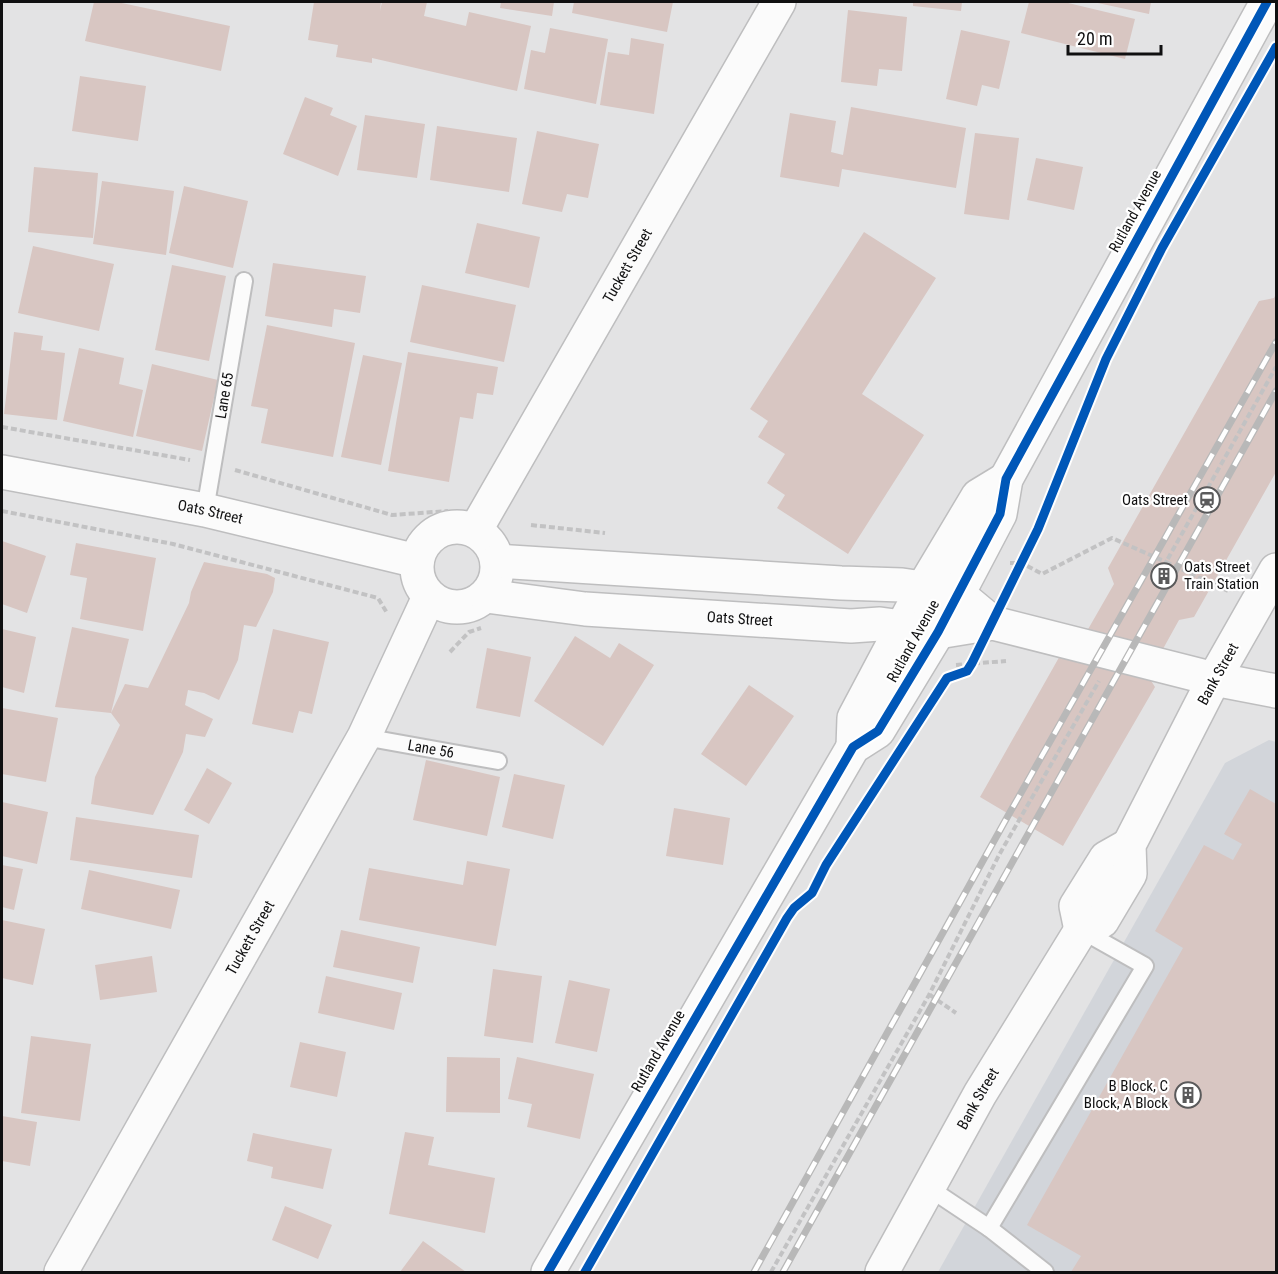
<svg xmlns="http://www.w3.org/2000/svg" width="1278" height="1274" font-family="'Roboto Condensed',sans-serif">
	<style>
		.built { fill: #d2d5da }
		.building { fill: #d8c6c2 }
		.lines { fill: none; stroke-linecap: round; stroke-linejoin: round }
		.lane-casing { stroke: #bebebf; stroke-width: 20 }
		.street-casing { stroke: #bebebf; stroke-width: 36 }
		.secondary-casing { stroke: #bebebf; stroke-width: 36 }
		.primary-casing { stroke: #bebebf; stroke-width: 36 }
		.path { stroke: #c2c2c3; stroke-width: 4; stroke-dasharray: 6 3; stroke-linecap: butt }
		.lane { stroke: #fbfbfb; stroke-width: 16 }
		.street { stroke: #fbfbfb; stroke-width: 33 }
		.secondary { stroke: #fbfbfb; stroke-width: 33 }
		.primary { stroke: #fbfbfb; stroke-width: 33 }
		.rail-casing { stroke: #b8b8b8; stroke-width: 7 }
		.rail { stroke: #fff; stroke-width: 4.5; stroke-dasharray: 14; stroke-linecap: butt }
		.cycleway-casing { stroke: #fff; stroke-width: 13 }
		.cycleway { stroke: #0057b8; stroke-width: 9 }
		.labels { text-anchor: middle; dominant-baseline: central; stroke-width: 4.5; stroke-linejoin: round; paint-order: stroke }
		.street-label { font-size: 15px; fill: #101011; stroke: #fff }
		.poi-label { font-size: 15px; fill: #101011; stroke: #fff; text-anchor: end }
	</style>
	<rect width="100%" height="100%" fill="#e3e3e4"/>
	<path class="built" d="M 1269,740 L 1276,742 L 1276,1272 L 938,1272 L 1225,763 Z"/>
	<path class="building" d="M 94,2 L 117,2 L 230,26 L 221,71 L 85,41 Z
		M 314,2 L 381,2 L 380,11 L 382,2 L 427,2 L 424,16 L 466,26 L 469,12 L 531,26 L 517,91 L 372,58 L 372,63 L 336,57 L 338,45 L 308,40 Z
		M 501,2 L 554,2 L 552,16 L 500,8 Z
		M 574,2 L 673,2 L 667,32 L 572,13 Z
		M 913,2 L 962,2 L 961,11 L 913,6 Z
		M 1029,2 L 1064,2 L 1135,19 L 1125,59 L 1021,33 Z
		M 1093,2 L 1151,2 L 1149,14 Z
		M 848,10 L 907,17 L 902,71 L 879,69 L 877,86 L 841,82 Z
		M 550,28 L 608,39 L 596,104 L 524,89 L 531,50 L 545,53 Z
		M 961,30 L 1010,41 L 999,89 L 982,85 L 977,106 L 946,99 Z
		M 631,38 L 664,44 L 654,114 L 600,105 L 608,52 L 629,55 Z
		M 80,76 L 146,86 L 138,141 L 72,131 Z
		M 305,97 L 333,108 L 330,115 L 357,126 L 338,176 L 283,154 Z
		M 851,107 L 966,128 L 956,188 L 842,169 L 839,187 L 780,177 L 790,113 L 836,121 L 831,152 L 843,155 Z
		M 365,115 L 425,124 L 417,178 L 357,170 Z
		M 437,126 L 517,138 L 509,192 L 430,180 Z
		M 537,131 L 599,144 L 588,198 L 567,194 L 562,212 L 522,204 Z
		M 975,133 L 1019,138 L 1009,220 L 964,214 Z
		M 1036,158 L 1083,167 L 1074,210 L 1027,200 Z
		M 34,167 L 98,173 L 93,238 L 28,232 Z
		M 102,181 L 174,191 L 166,255 L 93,244 Z
		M 184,186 L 248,201 L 233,268 L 169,253 Z
		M 477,223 L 540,237 L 529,288 L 465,273 Z
		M 864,232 L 936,278 L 862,394 L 924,435 L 848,554 L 777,508 L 785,495 L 767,483 L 785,454 L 758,437 L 768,421 L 750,409 Z
		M 33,246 L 114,264 L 99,331 L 18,313 Z
		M 273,263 L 366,276 L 360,313 L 334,309 L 332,327 L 265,316 Z
		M 172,265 L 226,276 L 209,361 L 155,350 Z
		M 422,285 L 516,305 L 504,362 L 410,342 Z
		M 1276,294 L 1276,472 L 1194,617 L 1179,620 L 1148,676 L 1155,687 L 1063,846 L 980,797 L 1070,638 L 1083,638 L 1114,584 L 1108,568 L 1259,301 L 1274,298 Z
		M 267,325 L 355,343 L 333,457 L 261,443 L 268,409 L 251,406 Z
		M 14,332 L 43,336 L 41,350 L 65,353 L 57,420 L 4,414 Z
		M 79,348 L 124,358 L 119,384 L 143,390 L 133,437 L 63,421 Z
		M 408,352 L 498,367 L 493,395 L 477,393 L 473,419 L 460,417 L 449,482 L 388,471 Z
		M 363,355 L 402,363 L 381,465 L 341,457 Z
		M 152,364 L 218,380 L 202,451 L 136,436 Z
		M 2,541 L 46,556 L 27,613 L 2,604 Z
		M 76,543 L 156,558 L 143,631 L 80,619 L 87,578 L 70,575 Z
		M 204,562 L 267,574 L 275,578 L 273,592 L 256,627 L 244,625 L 238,660 L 219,700 L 204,693 L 188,690 L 185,705 L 213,719 L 205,737 L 186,734 L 183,752 L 153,815 L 91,804 L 95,777 L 120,725 L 111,713 L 125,684 L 148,688 L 189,603 L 191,592 Z
		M 72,627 L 129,639 L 111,713 L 55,707 Z
		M 2,629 L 36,637 L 24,693 L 2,687 Z
		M 273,629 L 329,642 L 312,714 L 299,711 L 293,733 L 252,724 Z
		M 575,636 L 610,658 L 619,643 L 654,665 L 603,746 L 534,701 Z
		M 487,648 L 531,657 L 520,717 L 476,708 Z
		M 749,685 L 794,716 L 746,786 L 701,754 Z
		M 2,708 L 58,718 L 46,782 L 2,774 Z
		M 426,760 L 500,777 L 487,836 L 413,820 Z
		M 207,768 L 232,783 L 209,824 L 184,810 Z
		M 514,774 L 565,785 L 553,839 L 502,827 Z
		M 1250,789 L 1276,804 L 1276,1272 L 1071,1272 L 1081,1256 L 1027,1225 L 1183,948 L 1155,931 L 1204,845 L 1233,860 L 1242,844 L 1224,834 Z
		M 2,802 L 48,812 L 37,864 L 2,856 Z
		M 674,808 L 730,818 L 723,865 L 666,856 Z
		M 76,817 L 199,835 L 192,878 L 70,860 Z
		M 467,861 L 510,869 L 496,946 L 359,920 L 369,868 L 463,885 Z
		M 2,865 L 23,869 L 14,910 L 2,907 Z
		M 89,870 L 180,890 L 171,929 L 81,909 Z
		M 2,920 L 45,929 L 33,985 L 2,978 Z
		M 341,930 L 420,947 L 413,983 L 333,967 Z
		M 152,956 L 157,992 L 100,1000 L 95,965 Z
		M 493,969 L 542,976 L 533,1043 L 484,1036 Z
		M 326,976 L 402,993 L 394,1030 L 318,1013 Z
		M 569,980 L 610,989 L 597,1052 L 555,1043 Z
		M 31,1036 L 91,1044 L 80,1121 L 21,1113 Z
		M 300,1042 L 346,1052 L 337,1097 L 290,1087 Z
		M 447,1057 L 500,1058 L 500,1113 L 446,1112 Z
		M 517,1057 L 594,1074 L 580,1139 L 527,1127 L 532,1104 L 508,1099 Z
		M 2,1116 L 37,1122 L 30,1166 L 2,1161 Z
		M 405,1132 L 434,1137 L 428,1165 L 495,1178 L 485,1233 L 389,1214 Z
		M 253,1133 L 332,1149 L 323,1189 L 271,1178 L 273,1167 L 247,1161 Z
		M 285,1206 L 332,1225 L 318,1259 L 272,1240 Z
		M 423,1241 L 466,1272 L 400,1272 Z"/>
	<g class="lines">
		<g class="lane-casing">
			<g id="lane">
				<path id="s1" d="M 205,510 L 244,281"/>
				<path id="s2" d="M 364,737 L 498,761"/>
				<path d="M 929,1188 L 989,1228 L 1145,966 L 1081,930"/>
				<path d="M 989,1228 L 1045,1272"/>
			</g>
		</g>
		<g class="street-casing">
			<g id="street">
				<path id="s3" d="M 475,531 L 779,2"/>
				<path d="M 1214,679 L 1276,570"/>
				<path id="s4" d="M 61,1272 L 364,737 L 429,597"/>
			</g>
		</g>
		<g class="secondary-casing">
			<g id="secondary">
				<path d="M 853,747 L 854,718 L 923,588 L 978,496 L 1006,479"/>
				<path d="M 1081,930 L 1076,906 L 1106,858 L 1129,845"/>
				<path d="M 548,1272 L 853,747 L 878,731 L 938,632 L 1000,514 L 1006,479 L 1267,2"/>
				<path id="s5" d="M 882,1272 L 980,1094 L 1081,930 L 1102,921 L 1130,874 L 1129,845 L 1214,679"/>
			</g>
		</g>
		<g class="primary-casing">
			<g id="primary">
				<path id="s6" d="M 2,472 L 205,510 L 417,561"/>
				<circle cx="457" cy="567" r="40"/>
				<path d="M 497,561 L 841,583 L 902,585 L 957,593 L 993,623"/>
				<path id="s7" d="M 486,596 L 585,609 L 851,626 L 880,624 L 938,632 L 993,623 L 1214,679 L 1276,691"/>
			</g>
		</g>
		<path class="path" d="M 2,427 L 190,460
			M 235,470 L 392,515 L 448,511
			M 2,511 L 173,544 L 378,598 L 387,613
			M 531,525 L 605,533
			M 1010,563 L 1022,563 L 1042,574 L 1112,538 L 1166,562
			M 1228,591 L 1166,562 L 1276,367
			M 450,652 L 469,632 L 481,628
			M 956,665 L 1006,661
			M 930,995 L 956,1013
			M 771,1272 L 929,995 L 999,855 L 1099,681"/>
		<use href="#lane" class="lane"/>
		<use href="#street" class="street"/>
		<use href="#secondary" class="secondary"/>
		<use href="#primary" class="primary"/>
		<g class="rail-casing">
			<path id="rail" d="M 754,1272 L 1009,814 L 1276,342
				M 783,1272 L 1276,391"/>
		</g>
		<use href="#rail" class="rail"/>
		<g class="cycleway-casing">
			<path id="cycleway" d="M 548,1272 L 853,747 L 878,731 L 938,632 L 1000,514 L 1006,479 L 1267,2
				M 585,1272 L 787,918 L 794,908 L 812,893 L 826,865 L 947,678 L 967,671 L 972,663 L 1038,529 L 1106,359 L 1162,248 L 1276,47"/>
		</g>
		<use href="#cycleway" class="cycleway"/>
	</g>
	<defs>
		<g id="station-ring" transform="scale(1.35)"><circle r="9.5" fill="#fff" stroke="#5a5a5b" stroke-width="1.5"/><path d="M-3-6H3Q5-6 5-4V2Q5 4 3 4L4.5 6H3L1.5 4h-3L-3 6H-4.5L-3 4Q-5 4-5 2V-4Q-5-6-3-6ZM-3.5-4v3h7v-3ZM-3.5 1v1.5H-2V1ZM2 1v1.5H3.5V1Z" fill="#5a5a5b"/></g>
		<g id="building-ring" transform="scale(1.35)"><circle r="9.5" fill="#fff" stroke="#5a5a5b" stroke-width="1.5"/><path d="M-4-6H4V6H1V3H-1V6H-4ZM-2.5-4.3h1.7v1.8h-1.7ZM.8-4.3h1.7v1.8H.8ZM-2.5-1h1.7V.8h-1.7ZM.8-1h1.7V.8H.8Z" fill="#5a5a5b"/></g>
	</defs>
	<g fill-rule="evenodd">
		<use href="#station-ring" x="1207" y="500"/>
		<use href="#building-ring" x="1164" y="576"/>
		<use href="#building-ring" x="1188" y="1095"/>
	</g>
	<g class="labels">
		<g class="street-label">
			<text transform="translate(1135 211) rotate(-61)">Rutland Avenue</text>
			<text stroke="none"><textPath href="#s3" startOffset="306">Tuckett Street</textPath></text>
			<text stroke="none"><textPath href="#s1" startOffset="116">Lane 65</textPath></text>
			<text stroke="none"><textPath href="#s6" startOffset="212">Oats Street</textPath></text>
			<text stroke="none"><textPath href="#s7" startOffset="255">Oats Street</textPath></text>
			<text transform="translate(913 641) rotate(-61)">Rutland Avenue</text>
			<text transform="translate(1218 674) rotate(-61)">Bank Street</text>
			<text stroke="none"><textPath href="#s2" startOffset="68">Lane 56</textPath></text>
			<text stroke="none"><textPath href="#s4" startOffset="384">Tuckett Street</textPath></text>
			<text transform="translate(658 1051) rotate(-60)">Rutland Avenue</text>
			<text stroke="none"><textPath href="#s5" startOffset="198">Bank Street</textPath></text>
		</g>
		<g class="poi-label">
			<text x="1188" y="500">Oats Street</text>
			<text x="1184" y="567" text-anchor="start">Oats Street<tspan x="1184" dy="17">Train Station</tspan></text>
			<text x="1168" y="1086">B Block, C<tspan x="1168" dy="17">Block, A Block</tspan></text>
		</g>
	</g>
	<rect width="1278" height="1274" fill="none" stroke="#101011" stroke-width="6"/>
	<path d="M1068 45v9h93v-9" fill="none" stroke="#101011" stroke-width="3"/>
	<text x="1077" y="45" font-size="18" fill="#101011" stroke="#ffffff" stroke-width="4.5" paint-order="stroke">20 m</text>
</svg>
